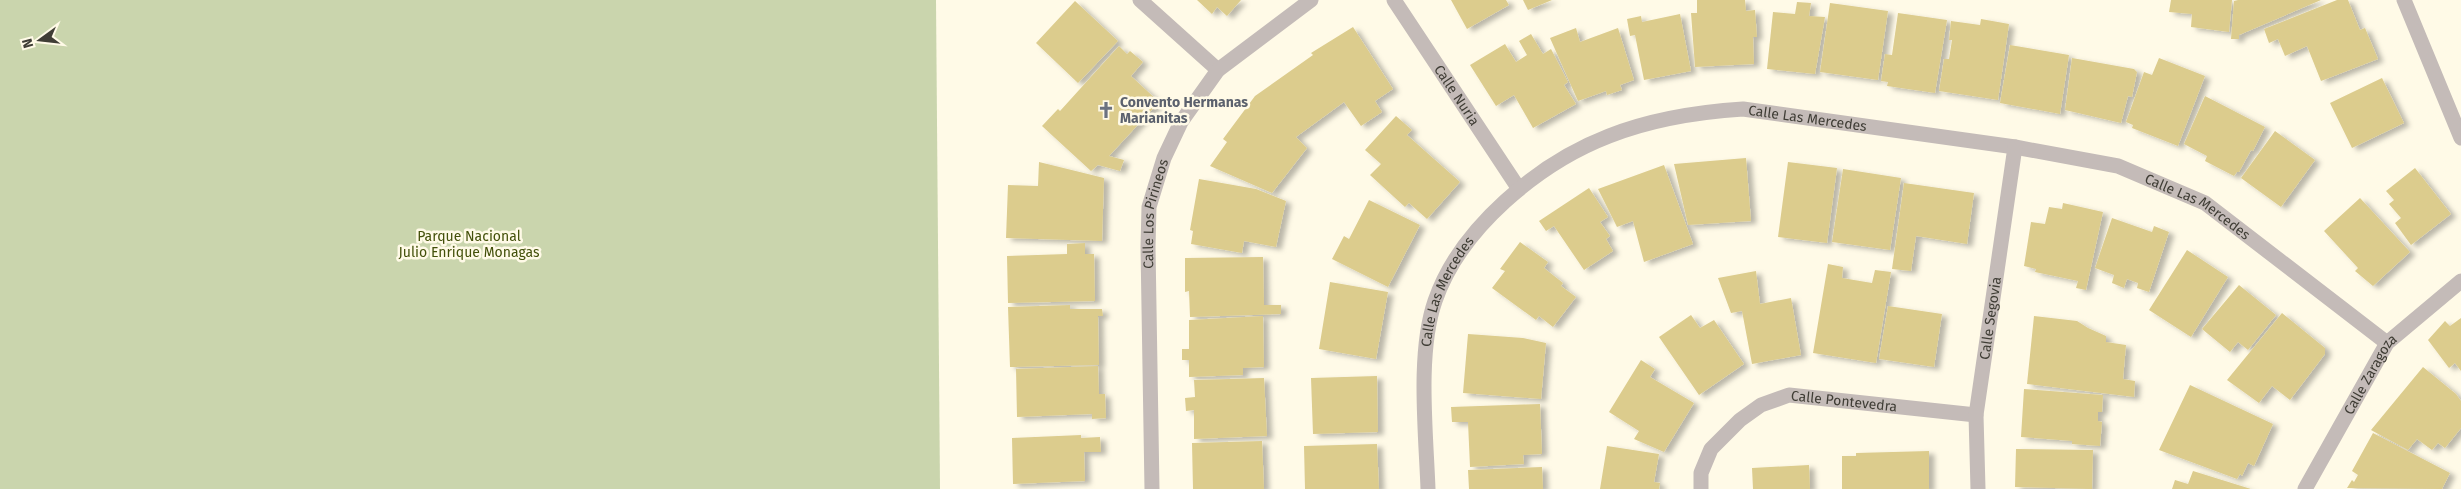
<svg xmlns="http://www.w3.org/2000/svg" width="2461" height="489" font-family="'Fira Sans',sans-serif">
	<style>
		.green { fill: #cad5ad }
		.building { fill: #dccc8d; filter: url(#shadow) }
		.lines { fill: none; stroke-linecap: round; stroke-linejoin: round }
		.street { stroke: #c4bbb8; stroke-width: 15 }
		.labels { text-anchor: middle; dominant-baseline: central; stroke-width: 5; stroke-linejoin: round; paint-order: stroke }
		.street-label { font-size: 14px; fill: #3f3d35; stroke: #fffae7 }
		.worship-label { font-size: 14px; font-weight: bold; fill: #5b616d; stroke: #fffae7; text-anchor: start }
		.park-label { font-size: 14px; fill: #43500a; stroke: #fffae7 }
	</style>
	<defs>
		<filter id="shadow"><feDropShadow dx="5.5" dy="3" stdDeviation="2.5" flood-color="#0004"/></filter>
	</defs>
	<rect width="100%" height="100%" fill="#fffae7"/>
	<path class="green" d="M 0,0 L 936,0 L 940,489 L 0,489 Z"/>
	<path class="building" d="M 1197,0 L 1241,0 L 1227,16 L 1217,7 L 1212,14 Z
		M 1451,0 L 1506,0 L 1509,5 L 1467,29 Z
		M 1523,0 L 1552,0 L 1528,10 Z
		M 1697,0 L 1745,0 L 1746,11 L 1755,10 L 1757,37 L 1753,37 L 1754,64 L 1695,67 L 1691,13 L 1697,13 Z
		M 2171,0 L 2232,0 L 2229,32 L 2191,27 L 2192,14 L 2169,12 Z
		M 2238,0 L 2321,0 L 2239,35 L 2239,39 L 2231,39 L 2234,1 Z
		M 2337,0 L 2348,0 L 2360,30 L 2365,28 L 2378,59 L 2321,81 L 2307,46 L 2285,56 L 2278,39 L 2269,43 L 2264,29 Z
		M 1075,1 L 1118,41 L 1078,83 L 1036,43 Z
		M 1797,2 L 1811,3 L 1809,16 L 1825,17 L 1815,74 L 1767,69 L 1773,12 L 1795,14 Z
		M 1830,3 L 1888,11 L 1878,80 L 1820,72 Z
		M 1898,13 L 1947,20 L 1935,93 L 1887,86 L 1888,82 L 1881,81 L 1885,54 L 1892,55 Z
		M 1680,14 L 1691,71 L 1644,80 L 1635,35 L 1630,36 L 1627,19 L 1641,16 L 1642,22 Z
		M 1981,19 L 2009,24 L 1998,100 L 1939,91 L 1944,59 L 1949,59 L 1952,40 L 1949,40 L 1951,21 L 1980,25 Z
		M 1353,27 L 1393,89 L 1375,101 L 1382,112 L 1361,126 L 1344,102 L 1296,137 L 1307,148 L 1272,193 L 1210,166 L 1227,142 L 1223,139 L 1255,96 L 1313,55 L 1311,53 Z
		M 1576,28 L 1580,42 L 1618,28 L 1634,80 L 1620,85 L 1622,90 L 1607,95 L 1606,91 L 1578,101 L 1550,38 Z
		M 1531,34 L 1543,54 L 1551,49 L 1568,82 L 1564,85 L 1576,104 L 1533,128 L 1514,95 L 1496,106 L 1470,65 L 1505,44 L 1516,62 L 1527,55 L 1519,41 Z
		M 2010,45 L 2069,55 L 2060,114 L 2000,103 Z
		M 1119,46 L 1127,54 L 1130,51 L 1143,62 L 1131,76 L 1159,102 L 1109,156 L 1124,160 L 1120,171 L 1098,165 L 1091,171 L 1042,126 L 1058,109 L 1060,111 Z
		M 2072,58 L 2134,69 L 2137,72 L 2132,97 L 2128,96 L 2121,123 L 2065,110 Z
		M 2159,58 L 2205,76 L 2178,146 L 2132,128 L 2133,125 L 2126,122 L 2144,72 L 2152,75 Z
		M 2382,78 L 2404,123 L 2352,148 L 2330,103 Z
		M 2205,96 L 2265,127 L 2253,151 L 2251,150 L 2239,172 L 2237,172 L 2234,176 L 2205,161 L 2207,156 L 2184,144 Z
		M 1396,116 L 1412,130 L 1407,135 L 1460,182 L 1427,219 L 1409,203 L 1405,207 L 1370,175 L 1381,164 L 1365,150 Z
		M 2275,131 L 2315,160 L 2281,207 L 2241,178 Z
		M 1746,158 L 1751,221 L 1688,225 L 1674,164 Z
		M 1039,162 L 1104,178 L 1102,241 L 1006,238 L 1008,185 L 1038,186 Z
		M 1788,162 L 1837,168 L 1827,243 L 1778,237 Z
		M 1664,165 L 1693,244 L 1644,262 L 1633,221 L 1617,227 L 1598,189 Z
		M 2415,168 L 2451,214 L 2411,245 L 2395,223 L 2401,218 L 2389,204 L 2394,200 L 2386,191 Z
		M 1843,169 L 1901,178 L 1890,250 L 1832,242 Z
		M 1199,179 L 1256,189 L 1286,201 L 1276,247 L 1244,241 L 1242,253 L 1191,244 L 1193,231 L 1190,230 Z
		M 1904,183 L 1974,193 L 1967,244 L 1916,236 L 1911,271 L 1892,269 Z
		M 1589,188 L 1608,217 L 1600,222 L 1610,236 L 1606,239 L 1613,251 L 1584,270 L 1554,226 L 1546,231 L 1539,221 Z
		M 2360,198 L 2410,252 L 2373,286 L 2355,271 L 2358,268 L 2324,231 Z
		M 1369,200 L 1420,225 L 1388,287 L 1332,259 L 1344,236 L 1349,239 Z
		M 2063,203 L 2103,212 L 2086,290 L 2076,288 L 2078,281 L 2035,272 L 2036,269 L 2024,266 L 2031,222 L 2045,224 L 2049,207 L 2062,209 Z
		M 2112,218 L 2152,232 L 2154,226 L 2169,232 L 2149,292 L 2137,288 L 2138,283 L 2127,279 L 2124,288 L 2112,283 L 2114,275 L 2095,268 Z
		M 1520,242 L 1548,262 L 1544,268 L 1563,283 L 1561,286 L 1576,297 L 1553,327 L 1539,316 L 1536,320 L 1492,288 L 1505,271 L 1500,269 Z
		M 1085,243 L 1085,254 L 1094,254 L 1095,301 L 1008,303 L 1007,256 L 1067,254 L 1067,244 Z
		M 2187,250 L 2228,277 L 2191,337 L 2149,310 Z
		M 1263,257 L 1264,305 L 1281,305 L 1281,314 L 1190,317 L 1189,291 L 1185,292 L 1185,258 Z
		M 1828,264 L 1843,267 L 1842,278 L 1872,283 L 1875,270 L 1891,272 L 1876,363 L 1813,353 Z
		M 1756,271 L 1760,304 L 1791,298 L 1801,355 L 1752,364 L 1742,311 L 1731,313 L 1718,278 Z
		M 1330,282 L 1388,292 L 1376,359 L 1319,349 Z
		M 2239,285 L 2276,315 L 2248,350 L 2238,342 L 2230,352 L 2202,329 Z
		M 1070,305 L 1070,309 L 1102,309 L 1103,316 L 1098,316 L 1099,365 L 1010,367 L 1008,307 Z
		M 1888,306 L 1942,314 L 1934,367 L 1879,359 Z
		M 2282,313 L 2325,348 L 2325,354 L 2290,400 L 2272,386 L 2259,403 L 2227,380 Z
		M 1691,315 L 1700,328 L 1714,320 L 1744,364 L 1699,395 L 1659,337 Z
		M 1263,316 L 1264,367 L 1243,368 L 1243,375 L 1189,377 L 1189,360 L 1182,360 L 1182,349 L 1189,349 L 1189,320 Z
		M 2034,316 L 2077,321 L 2088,328 L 2106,336 L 2106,342 L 2126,345 L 2123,379 L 2135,381 L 2134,397 L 2027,384 Z
		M 2461,318 L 2461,371 L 2455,363 L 2449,368 L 2428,340 L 2445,321 L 2450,326 Z
		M 1468,334 L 1523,338 L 1546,343 L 1541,399 L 1463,393 Z
		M 1641,360 L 1655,369 L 1650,377 L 1694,403 L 1664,452 L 1634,439 L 1639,431 L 1609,412 Z
		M 1098,366 L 1099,394 L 1105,394 L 1106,418 L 1092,419 L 1092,414 L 1017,417 L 1016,369 Z
		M 2423,367 L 2456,394 L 2461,401 L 2461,428 L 2445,448 L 2438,443 L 2432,450 L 2417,439 L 2408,450 L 2371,430 Z
		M 1377,376 L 1378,432 L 1313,434 L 1311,378 Z
		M 1264,378 L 1267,436 L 1194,439 L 1194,410 L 1186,411 L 1185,398 L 1195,397 L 1194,380 Z
		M 2190,385 L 2273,424 L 2254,466 L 2248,463 L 2242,476 L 2240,474 L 2237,479 L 2159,450 Z
		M 2024,389 L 2103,395 L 2102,412 L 2098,412 L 2098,421 L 2102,422 L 2100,446 L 2072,444 L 2072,441 L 2021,437 Z
		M 1540,404 L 1542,454 L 1523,455 L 1524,464 L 1470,467 L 1468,422 L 1452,422 L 1451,407 Z
		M 2373,433 L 2450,473 L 2442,489 L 2347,488 L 2352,480 L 2354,482 L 2358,475 L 2352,471 Z
		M 1081,435 L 1081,438 L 1100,437 L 1101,452 L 1084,452 L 1085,481 L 1013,484 L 1012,438 Z
		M 1262,441 L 1264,489 L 1193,489 L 1192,443 Z
		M 1377,444 L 1379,489 L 1305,489 L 1304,446 Z
		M 1607,446 L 1659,454 L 1654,482 L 1660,483 L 1659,489 L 1600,489 Z
		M 2016,449 L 2093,450 L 2092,489 L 2015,487 Z
		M 1929,451 L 1929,489 L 1842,489 L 1842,456 L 1856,456 L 1856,453 Z
		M 1809,465 L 1810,489 L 1753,489 L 1752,468 Z
		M 1542,467 L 1543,489 L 1469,489 L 1468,470 Z
		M 2193,471 L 2251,489 L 2172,489 L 2175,480 L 2188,484 Z"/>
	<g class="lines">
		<g class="street">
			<path d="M 1140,0 L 1218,70"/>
			<path id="s1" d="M 1394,0 L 1519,189"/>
			<path d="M 2404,0 L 2461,138"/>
			<path id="s2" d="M 1152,489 L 1148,247 L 1149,207 L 1164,158 L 1181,122 L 1218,70 L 1311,0"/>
			<path id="s3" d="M 1428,489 C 1426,433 1417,353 1435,301 C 1460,228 1539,163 1609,136 C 1652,119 1697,112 1743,109 L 2015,147 L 2118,166 L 2205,203 L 2387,343"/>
			<path id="s4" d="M 1701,489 L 1701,473 L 1711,449 L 1740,420 L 1761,405 L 1789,395 L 1976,415"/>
			<path id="s5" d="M 1978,489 L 1976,415 L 2015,147"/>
			<path id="s6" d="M 2305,489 L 2387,343 L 2461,281"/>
		</g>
	</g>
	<defs>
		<g id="church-bare" transform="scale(1.35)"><path d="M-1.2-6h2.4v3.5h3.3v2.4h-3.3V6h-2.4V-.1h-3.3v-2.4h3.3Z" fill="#6b7280" stroke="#fffae7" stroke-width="2.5" paint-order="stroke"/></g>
	</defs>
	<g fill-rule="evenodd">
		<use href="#church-bare" x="1106" y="110"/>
	</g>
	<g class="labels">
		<g class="street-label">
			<text stroke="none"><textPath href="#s1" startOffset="114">Calle Nuria</textPath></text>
			<text stroke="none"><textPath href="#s3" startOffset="638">Calle Las Mercedes</textPath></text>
			<text stroke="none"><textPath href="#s3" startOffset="1042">Calle Las Mercedes</textPath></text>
			<text stroke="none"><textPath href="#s2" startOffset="276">Calle Los Pirineos</textPath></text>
			<text stroke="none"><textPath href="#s3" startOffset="202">Calle Las Mercedes</textPath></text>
			<text stroke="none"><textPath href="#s5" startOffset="172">Calle Segovia</textPath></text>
			<text stroke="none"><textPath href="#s6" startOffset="132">Calle Zaragoza</textPath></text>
			<text stroke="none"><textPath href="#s4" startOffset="194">Calle Pontevedra</textPath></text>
		</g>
		<g class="worship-label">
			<text x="1120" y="102">Convento Hermanas<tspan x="1120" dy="16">Marianitas</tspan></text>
		</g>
		<g class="park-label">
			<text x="469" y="236">Parque Nacional<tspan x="469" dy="16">Julio Enrique Monagas</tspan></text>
		</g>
	</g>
	<g transform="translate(40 40) rotate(255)" stroke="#fffae7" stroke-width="4" paint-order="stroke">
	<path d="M0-4L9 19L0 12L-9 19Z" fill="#3f3d35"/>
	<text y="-8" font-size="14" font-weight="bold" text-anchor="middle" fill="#3f3d35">N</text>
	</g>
</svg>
